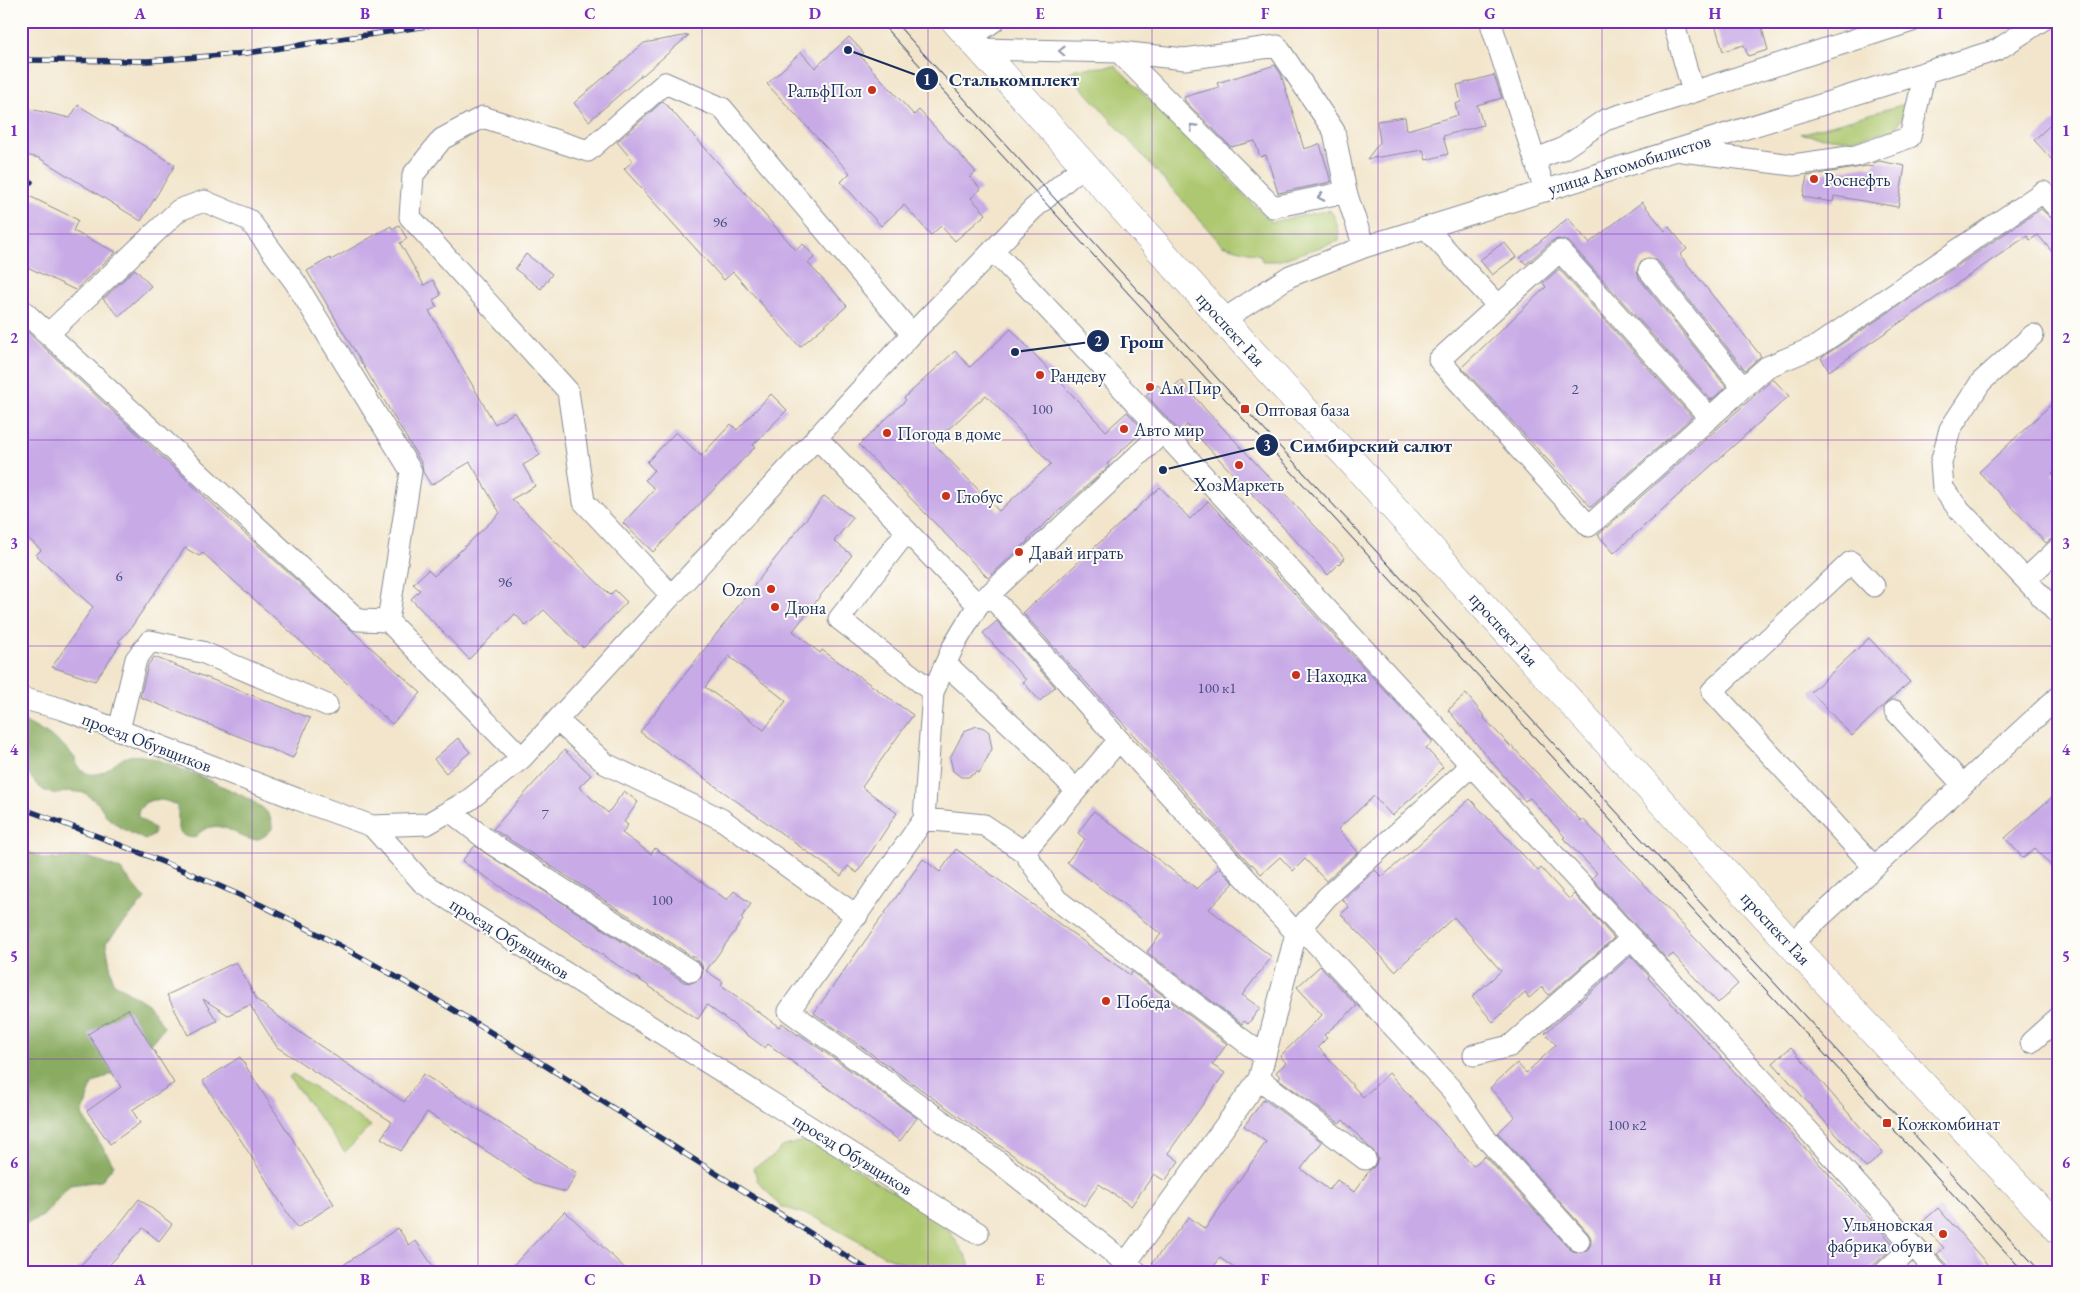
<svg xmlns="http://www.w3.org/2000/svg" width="2080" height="1293" font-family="'EB Garamond',serif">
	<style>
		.green { fill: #adc86f; stroke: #647c66 }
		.forest { fill: #8aac62; stroke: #526e60 }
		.building { fill: #c8aae6; fill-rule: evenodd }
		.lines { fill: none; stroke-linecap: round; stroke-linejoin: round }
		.minor-casing { stroke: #868a94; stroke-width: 23 }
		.major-casing { stroke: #868a94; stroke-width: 29 }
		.minor { stroke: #fff; stroke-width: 21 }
		.major { stroke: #fff; stroke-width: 28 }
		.tram { stroke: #1b2f5e; stroke-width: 1 }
		.rail-casing { stroke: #1b2f5e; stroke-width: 5.5 }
		.rail { stroke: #fdfcf7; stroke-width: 4; stroke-dasharray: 11; stroke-linecap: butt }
		.oneway { stroke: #8d97ae }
		.grid { fill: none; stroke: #7b2cbf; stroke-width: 1; stroke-opacity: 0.55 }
		.poi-dot { fill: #c8321e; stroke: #fdfcf7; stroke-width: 2 }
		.labels { text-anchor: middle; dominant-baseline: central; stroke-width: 4; stroke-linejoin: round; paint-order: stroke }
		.number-label { font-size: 15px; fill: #464e80 }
		.poi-label { font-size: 18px; fill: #1b2f5e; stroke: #fdfcf7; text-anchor: start }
		.street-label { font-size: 18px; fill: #1b2f5e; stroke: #fdfcf7 }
		.leader { fill: none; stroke: #1b2f5e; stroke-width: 2 }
		.callout-dot { fill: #1b2f5e; stroke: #fdfcf7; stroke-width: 2 }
		.mark-label { font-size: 15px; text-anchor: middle; font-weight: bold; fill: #fff }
		.callout-label { font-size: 19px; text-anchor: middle; font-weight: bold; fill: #1b2f5e; stroke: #fdfcf7; stroke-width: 4; stroke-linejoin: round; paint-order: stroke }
		.neatline { fill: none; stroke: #7b2cbf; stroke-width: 2 }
		.grid-label { font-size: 16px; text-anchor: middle; font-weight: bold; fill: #7b2cbf }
	</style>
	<rect width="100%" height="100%" fill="#fdfcf7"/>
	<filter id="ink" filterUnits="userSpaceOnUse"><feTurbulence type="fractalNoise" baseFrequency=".02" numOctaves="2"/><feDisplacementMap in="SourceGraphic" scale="10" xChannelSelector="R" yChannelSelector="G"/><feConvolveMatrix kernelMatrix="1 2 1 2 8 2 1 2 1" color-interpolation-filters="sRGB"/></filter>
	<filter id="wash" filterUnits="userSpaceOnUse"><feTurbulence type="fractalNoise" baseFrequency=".0096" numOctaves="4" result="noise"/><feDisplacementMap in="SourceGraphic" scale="20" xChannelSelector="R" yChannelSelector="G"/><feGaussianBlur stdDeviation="1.12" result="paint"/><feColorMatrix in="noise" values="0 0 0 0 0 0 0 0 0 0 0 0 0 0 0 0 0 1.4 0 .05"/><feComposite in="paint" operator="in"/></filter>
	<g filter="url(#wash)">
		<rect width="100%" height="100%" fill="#f2e5cb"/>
		<path class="green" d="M 1116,66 L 1271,222 L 1330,210 C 1336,217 1340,232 1339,241 L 1277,261 L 1262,261 L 1260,255 L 1222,245 L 1071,75 L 1070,72 L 1075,69 Z
			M 1908,103 L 1896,129 L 1849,140 L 1800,134 Z
			M 293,1074 L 371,1126 L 345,1152 L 289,1077 Z
			M 799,1142 L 816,1142 L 873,1180 L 943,1221 L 967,1258 L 972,1272 L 924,1272 L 883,1255 L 814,1217 L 780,1206 L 757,1180 L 754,1167 L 771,1158 L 782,1147 Z"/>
		<path class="forest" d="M 21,719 C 38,730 62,740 74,757 C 78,763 77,769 84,772 C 104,781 114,760 129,756 C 135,755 147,756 152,758 C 174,765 252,796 266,811 C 271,817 272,821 272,829 C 249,856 235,822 211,827 C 204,828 198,834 194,838 L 184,836 L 178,830 L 178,807 C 171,801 156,797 147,802 C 144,803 141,808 138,811 L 138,817 L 154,828 L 154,835 L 145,840 L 121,828 L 107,817 L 99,804 L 85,793 L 68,791 L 58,794 L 46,792 L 36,784 L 21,764 Z
			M 21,848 L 44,859 L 88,857 L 121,870 L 145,899 L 106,943 L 113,982 L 148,1004 L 164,1027 L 137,1061 L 92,1084 L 82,1115 L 114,1165 L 101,1181 L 70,1185 L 43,1216 L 21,1226 Z"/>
		<g id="blocks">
			<path class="building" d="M 1714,21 L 1760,21 L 1768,50 L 1748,56 L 1744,45 L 1723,51 Z
				M 689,35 L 643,75 L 640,75 L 641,76 L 589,121 L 574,103 L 644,43 Z
				M 849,37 L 864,53 L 860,56 L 914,115 L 919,110 L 976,172 L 970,177 L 981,189 L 971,198 L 986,214 L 955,241 L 941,226 L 931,235 L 904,205 L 881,226 L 841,182 L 850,173 L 767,84 L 801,52 L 815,68 Z
				M 1275,65 L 1281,74 L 1304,149 L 1320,144 L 1331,182 L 1278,193 L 1266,155 L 1260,157 L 1255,141 L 1231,147 L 1185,101 L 1184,97 L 1219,87 L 1217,83 Z
				M 1494,75 L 1502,98 L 1477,105 L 1483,125 L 1443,136 L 1448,154 L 1426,160 L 1423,150 L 1367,159 L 1380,142 L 1377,121 L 1405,117 L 1407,130 L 1458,115 L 1455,104 L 1461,102 L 1457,85 Z
				M 663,101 L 796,250 L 803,244 L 815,257 L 808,263 L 847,306 L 800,347 L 733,272 L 724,280 L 624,169 L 633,161 L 617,142 Z
				M 78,105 L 175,165 L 141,221 L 39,158 L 21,154 L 21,107 L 70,118 Z
				M 2059,117 L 2059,167 L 2034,140 Z
				M 1879,161 L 1905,166 L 1898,207 L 1834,196 L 1833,202 L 1803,197 L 1807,176 L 1867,166 L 1873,167 L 1874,163 Z
				M 21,192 L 78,220 L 73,231 L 116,252 L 75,290 L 21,264 Z
				M 1642,202 L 1665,231 L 1669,227 L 1687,249 L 1680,255 L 1761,356 L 1745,370 L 1659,262 L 1654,259 L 1648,258 L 1641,261 L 1637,271 L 1639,278 L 1726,387 L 1711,400 L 1569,242 L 1558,239 L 1552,241 L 1526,264 L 1520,258 L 1568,218 L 1589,243 Z
				M 2041,209 L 2059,225 L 2059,260 L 2038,235 L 2030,240 L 2027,236 L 1829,371 L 1821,358 Z
				M 399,225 L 407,239 L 400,243 L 424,285 L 433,280 L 441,295 L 433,300 L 437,307 L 429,311 L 495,424 L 515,412 L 540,455 L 523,465 L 535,486 L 512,499 L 610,595 L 615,590 L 627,602 L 583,648 L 544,610 L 526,626 L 515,614 L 469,659 L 411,599 L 420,590 L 413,584 L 428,570 L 434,576 L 500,513 L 470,462 L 431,485 L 423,472 L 422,464 L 307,271 L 330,258 L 331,260 L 391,226 L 392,229 Z
				M 1504,242 L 1516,257 L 1492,275 L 1480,260 Z
				M 526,254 L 552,274 L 541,289 L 515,269 Z
				M 135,269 L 151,286 L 119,316 L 103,299 Z
				M 1559,269 L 1692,417 L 1591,507 L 1462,367 L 1546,287 L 1543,283 Z
				M 21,326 L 230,520 L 421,693 L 392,724 L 203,553 L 199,556 L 185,548 L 130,629 L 118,642 L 121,643 L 95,681 L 52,667 L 93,607 L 36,555 L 41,550 L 21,532 Z
				M 1011,329 L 1106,431 L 1127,412 L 1144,430 L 1107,464 L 1109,466 L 1027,540 L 1028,541 L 988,578 L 859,445 L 906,400 L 904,398 L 955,351 L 970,367 ZM 986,395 L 1051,464 L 999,511 L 933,443 Z
				M 1773,379 L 1789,396 L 1614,553 L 1598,535 Z
				M 1181,380 L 1205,409 L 1345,558 L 1328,575 L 1187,425 L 1180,432 L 1146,395 L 1158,385 L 1166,394 Z
				M 771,394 L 787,410 L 753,445 L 755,447 L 653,552 L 623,523 L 655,489 L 645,480 L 654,470 L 647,462 L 676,432 L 701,456 L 731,424 L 737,430 Z
				M 2059,397 L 2059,468 L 2052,474 L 2059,482 L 2059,536 L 2051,539 L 2046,543 L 1979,472 Z
				M 1160,487 L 1190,519 L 1208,501 L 1433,742 L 1426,748 L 1443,767 L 1436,774 L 1437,775 L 1392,816 L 1374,796 L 1338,829 L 1358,852 L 1326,881 L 1305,859 L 1293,871 L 1280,857 L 1261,874 L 1252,864 L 1251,865 L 1023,613 Z
				M 824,496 L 853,518 L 834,541 L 852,555 L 793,631 L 820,653 L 822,650 L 913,715 L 862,787 L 897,813 L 857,873 L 848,866 L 841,876 L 640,732 ZM 729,656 L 786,701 L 764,730 L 705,687 Z
				M 997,621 L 1055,687 L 1040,701 L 1023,682 L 1026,680 L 983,633 Z
				M 1869,638 L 1910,682 L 1887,702 L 1852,736 L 1811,692 Z
				M 154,657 L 310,718 L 293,758 L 140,697 L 148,665 Z
				M 1466,694 L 1485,717 L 1484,718 L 1511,747 L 1512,746 L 1581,821 L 1583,819 L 1738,984 L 1718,1003 L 1673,954 L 1667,959 L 1592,878 L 1597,873 L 1563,838 L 1565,837 L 1530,798 L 1525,801 L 1448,710 Z
				M 977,726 L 984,728 L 989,732 L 992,749 L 979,773 L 977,772 L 968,777 L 961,777 L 953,771 L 950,758 L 964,731 Z
				M 458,738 L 470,752 L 446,773 L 434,759 Z
				M 564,750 L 591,775 L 579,787 L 608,813 L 624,791 L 638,802 L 624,822 L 628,825 L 622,833 L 651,854 L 655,848 L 727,900 L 734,891 L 751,904 L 741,918 L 743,920 L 706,971 L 723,982 L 721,985 L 779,1027 L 782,1023 L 798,1035 L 799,1034 L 917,1118 L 900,1141 L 768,1044 L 765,1048 L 707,1005 L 698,1019 L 462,861 L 475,846 L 684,982 L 691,983 L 701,978 L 703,971 L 702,965 L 698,960 L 493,829 Z
				M 2059,791 L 2059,875 L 2035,848 L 2023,858 L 2005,838 Z
				M 1470,799 L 1538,871 L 1541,868 L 1569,899 L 1574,894 L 1614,938 L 1549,995 L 1542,987 L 1529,998 L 1525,993 L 1493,1022 L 1472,997 L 1501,971 L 1454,917 L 1395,971 L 1341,914 L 1349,907 L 1343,900 L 1375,870 L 1382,877 Z
				M 1094,811 L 1197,889 L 1219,868 L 1234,883 L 1209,909 L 1272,957 L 1242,995 L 1260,1008 L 1248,1024 L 1244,1021 L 1242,1024 L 1147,952 L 1161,934 L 1067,862 L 1085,839 L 1078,833 Z
				M 956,849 L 1130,975 L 1132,972 L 1227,1044 L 1212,1065 L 1225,1073 L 1168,1153 L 1179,1161 L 1165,1181 L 1154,1174 L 1131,1206 L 1099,1184 L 1084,1206 L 814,1013 L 923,859 L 940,872 Z
				M 1631,956 L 1649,976 L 1648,978 L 1895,1246 L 1866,1272 L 1240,1272 L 1220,1258 L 1210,1272 L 1163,1272 L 1152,1263 L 1189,1217 L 1205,1229 L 1266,1142 L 1244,1126 L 1264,1099 L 1322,1142 L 1301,1169 L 1329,1190 L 1337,1180 L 1354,1192 L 1369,1171 L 1375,1166 L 1378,1158 L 1376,1154 L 1343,1120 L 1339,1123 L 1279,1079 L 1280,1077 L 1276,1072 L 1286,1063 L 1280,1056 L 1322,1015 L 1297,987 L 1320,966 L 1357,1006 L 1324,1035 L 1327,1038 L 1318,1047 L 1363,1097 L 1389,1073 L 1473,1166 L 1485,1156 L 1570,1249 L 1576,1253 L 1587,1251 L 1591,1244 L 1591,1238 L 1588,1233 L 1498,1133 L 1515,1116 L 1490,1088 L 1517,1063 L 1526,1073 L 1556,1045 L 1545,1033 Z
				M 236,962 L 257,1000 L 292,1027 L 404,1102 L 423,1074 L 577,1173 L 566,1192 L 536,1184 L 427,1112 L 401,1151 L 381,1138 L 392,1122 L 277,1047 L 250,1005 L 228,1015 L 203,999 L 217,1021 L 188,1035 L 167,995 Z
				M 128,1009 L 174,1083 L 132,1110 L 140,1123 L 110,1144 L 87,1111 L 121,1087 L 88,1034 Z
				M 1791,1047 L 1883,1153 L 1866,1168 L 1773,1063 Z
				M 240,1057 L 334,1204 L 297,1228 L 203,1081 Z
				M 139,1199 L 172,1224 L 159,1241 L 143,1228 L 103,1272 L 74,1272 L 118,1226 Z
				M 1938,1208 L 1994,1272 L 1949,1272 L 1947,1264 L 1937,1254 L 1944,1248 L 1921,1223 Z
				M 565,1211 L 608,1252 L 629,1272 L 507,1272 Z
				M 398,1228 L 409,1245 L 416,1241 L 437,1272 L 333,1272 Z"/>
		</g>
	</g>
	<g filter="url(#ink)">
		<use href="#blocks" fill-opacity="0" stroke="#868a94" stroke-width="1"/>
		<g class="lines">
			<g class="minor-casing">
				<path id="minor" d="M 1492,27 L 1545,191
					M 970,38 L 994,21
					M 980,49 L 1119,52 L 1273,207 L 1346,192 L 1364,247
					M 1119,52 L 1185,59 L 1277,46 L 1334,131 L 1346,192
					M 1693,92 L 1912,21
					M 1682,151 L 1793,165 L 1856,156 L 1910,137 L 1925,72
					M 1536,159 L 1562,149 L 1605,120 L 1693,92 L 1673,21
					M 1426,228 L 1498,306 L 1439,360 L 1589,526 L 1743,388 L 1649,270
					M 993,250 L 1163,432 L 978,605 L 953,647 L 933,692 L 924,819 L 789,1011 L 996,1160 L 1137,1272
					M 1498,306 L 1560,251 L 1710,418
					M 21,309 L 358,620 L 388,621
					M 1223,320 L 1290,276 L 1364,247 L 1997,50 L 2041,21
					M 48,334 L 179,210 L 204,201 L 249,220 L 295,282 L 411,471 L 388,621 L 522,758
					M 2033,335 L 1981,382 L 1950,429 L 1941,463 L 1943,488 L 1956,506 L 2059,615
					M 1743,388 L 1767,367 L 1817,346 L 2043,192 L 2059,210
					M 1163,432 L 1766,1084 L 1937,1272
					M 816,437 L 978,605
					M 907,531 L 839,619 L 933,692
					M 2026,579 L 2059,548
					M 1874,586 L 1851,562 L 1712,691 L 1874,867
					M 989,594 L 1119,740 L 1296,933
					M 671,595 L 584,502 L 568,391 L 410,217 L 413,175 L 442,139 L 483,117 L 588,151 L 665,83 L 722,108 L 912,334
					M 946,664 L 1026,739 L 1076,790
					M 21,698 L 62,709 L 119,730 L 297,799 L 372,826 L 423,883 L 978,1233
					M 1895,711 L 1963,785
					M 557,720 L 606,764 L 721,819 L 857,916
					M 119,730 L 136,659 L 150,641 L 202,652 L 327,705
					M 450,811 L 492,844 L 691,971
					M 924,819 L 984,825 L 1024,852 L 1119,740
					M 372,826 L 427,824 L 469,800 L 522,758 L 912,334 L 1033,209 L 1084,165
					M 1024,852 L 1057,900 L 1264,1056
					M 1301,927 L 1452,1090 L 1484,1136 L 1579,1241
					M 1791,944 L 2059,696
					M 2031,1042 L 2059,1017
					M 1474,1055 L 1510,1046 L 1631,939
					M 1259,1079 L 1365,1159
					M 1126,1263 L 1259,1079 L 1296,933 L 1327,897 L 1471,766
					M 1885,1272 L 1913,1246"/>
			</g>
			<g class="major-casing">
				<path id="major" d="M 955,21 L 1223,320 L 1791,944 L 2059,1230"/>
			</g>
			<use href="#minor" class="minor"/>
			<use href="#major" class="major"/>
			<path class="tram" d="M 879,21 L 2024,1272
				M 894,21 L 1245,409 L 2041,1272"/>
			<g class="rail-casing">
				<path id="rail" d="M 21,60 L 148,61 L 247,53 L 460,21
					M 21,178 L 31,182
					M 21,808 C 102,837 183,868 261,905 C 413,980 555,1071 698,1162 C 756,1199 814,1235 871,1272"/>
			</g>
			<use href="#rail" class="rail"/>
		</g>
		<defs><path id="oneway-chevron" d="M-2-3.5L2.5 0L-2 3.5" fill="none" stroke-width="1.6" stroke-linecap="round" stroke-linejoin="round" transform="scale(1.25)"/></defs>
		<g class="oneway">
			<use href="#oneway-chevron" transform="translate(1062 51) rotate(-179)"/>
			<use href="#oneway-chevron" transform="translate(1193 127) rotate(-135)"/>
			<use href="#oneway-chevron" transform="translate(1321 197) rotate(168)"/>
		</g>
	</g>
	<path class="grid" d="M 252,21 L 252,1272M 478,21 L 478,1272M 702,21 L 702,1272M 928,21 L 928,1272M 1152,21 L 1152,1272M 1378,21 L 1378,1272M 1602,21 L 1602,1272M 1828,21 L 1828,1272M 21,234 L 2059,234M 21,440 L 2059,440M 21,646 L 2059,646M 21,853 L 2059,853M 21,1059 L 2059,1059"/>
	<g class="poi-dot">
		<circle cx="872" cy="90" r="5"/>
		<circle cx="1814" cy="179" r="5"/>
		<circle cx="1040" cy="375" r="5"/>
		<circle cx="1150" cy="387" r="5"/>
		<rect x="1240" y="404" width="10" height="10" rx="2.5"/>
		<circle cx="1124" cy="429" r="5"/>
		<circle cx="887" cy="433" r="5"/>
		<circle cx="1239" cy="465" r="5"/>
		<circle cx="946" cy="496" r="5"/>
		<circle cx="1019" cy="552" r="5"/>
		<circle cx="771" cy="589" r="5"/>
		<circle cx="775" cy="607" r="5"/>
		<circle cx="1296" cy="675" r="5"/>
		<circle cx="1106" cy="1001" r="5"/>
		<rect x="1882" y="1118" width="10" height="10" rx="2.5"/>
		<circle cx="1943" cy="1234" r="5"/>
	</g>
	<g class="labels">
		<g class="number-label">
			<text x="720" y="221">96</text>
			<text x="1575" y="388">2</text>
			<text x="1042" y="408">100</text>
			<text x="119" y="575">6</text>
			<text x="505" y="581">96</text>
			<text x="1217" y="687">100 к1</text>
			<text x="545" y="813">7</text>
			<text x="662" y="899">100</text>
			<text x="1627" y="1124">100 к2</text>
		</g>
		<g class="poi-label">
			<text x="862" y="90" text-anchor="end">РальфПол</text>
			<text x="1824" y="179">Роснефть</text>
			<text x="1050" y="375">Рандеву</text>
			<text x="1160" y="387">Ам Пир</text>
			<text x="1255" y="409">Оптовая база</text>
			<text x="1134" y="429">Авто мир</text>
			<text x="897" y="433">Погода в доме</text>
			<text x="1239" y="484" text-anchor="middle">ХозМаркеть</text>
			<text x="956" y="496">Глобус</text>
			<text x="1029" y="552">Давай играть</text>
			<text x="761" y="589" text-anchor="end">Ozon</text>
			<text x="785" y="607">Дюна</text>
			<text x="1306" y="675">Находка</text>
			<text x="1116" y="1001">Победа</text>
			<text x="1897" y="1123">Кожкомбинат</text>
			<text x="1933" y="1224" text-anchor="end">Ульяновская<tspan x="1933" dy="21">фабрика обуви</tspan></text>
		</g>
		<g class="street-label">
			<text transform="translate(1629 164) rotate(-17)">улица Автомобилистов</text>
			<text transform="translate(1231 329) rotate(48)">проспект Гая</text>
			<text transform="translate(1504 629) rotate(48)">проспект Гая</text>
			<text transform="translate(147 742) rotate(21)">проезд Обувщиков</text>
			<text transform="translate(1776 928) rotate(47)">проспект Гая</text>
			<text transform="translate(510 938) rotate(32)">проезд Обувщиков</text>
			<text transform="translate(853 1154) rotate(32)">проезд Обувщиков</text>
		</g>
	</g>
	<path class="leader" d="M848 50L927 79M1015 352L1098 341M1163 470L1267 445"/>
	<g class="callout-dot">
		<circle cx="848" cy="50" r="5"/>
		<circle cx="1015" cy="352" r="5"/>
		<circle cx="1163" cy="470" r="5"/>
		<circle cx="927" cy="79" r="12"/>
		<circle cx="1098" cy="341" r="12"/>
		<circle cx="1267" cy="445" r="12"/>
	</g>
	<g class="mark-label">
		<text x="927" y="85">1</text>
		<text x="1098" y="346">2</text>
		<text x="1267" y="451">3</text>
	</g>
	<g class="callout-label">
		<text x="1014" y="86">Сталькомплект</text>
		<text x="1142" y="348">Грош</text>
		<text x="1371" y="452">Симбирский салют</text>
	</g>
	<rect width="2080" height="1293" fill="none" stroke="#fdfcf7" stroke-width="55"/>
	<rect x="28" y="28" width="2024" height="1238" class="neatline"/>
	<g class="grid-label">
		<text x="140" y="19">A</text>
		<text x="365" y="19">B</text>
		<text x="590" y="19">C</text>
		<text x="815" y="19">D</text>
		<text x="1040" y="19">E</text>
		<text x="1265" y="19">F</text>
		<text x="1490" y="19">G</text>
		<text x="1715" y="19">H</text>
		<text x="1940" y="19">I</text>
		<text x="14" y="136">1</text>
		<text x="2066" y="136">1</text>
		<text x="14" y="343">2</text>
		<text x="2066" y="343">2</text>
		<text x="14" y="549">3</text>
		<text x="2066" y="549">3</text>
		<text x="14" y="755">4</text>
		<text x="2066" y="755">4</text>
		<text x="14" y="962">5</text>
		<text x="2066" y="962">5</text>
		<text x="14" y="1168">6</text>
		<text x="2066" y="1168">6</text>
		<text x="140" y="1285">A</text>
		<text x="365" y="1285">B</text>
		<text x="590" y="1285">C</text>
		<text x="815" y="1285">D</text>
		<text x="1040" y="1285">E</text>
		<text x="1265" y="1285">F</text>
		<text x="1490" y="1285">G</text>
		<text x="1715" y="1285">H</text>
		<text x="1940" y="1285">I</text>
	</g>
</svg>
